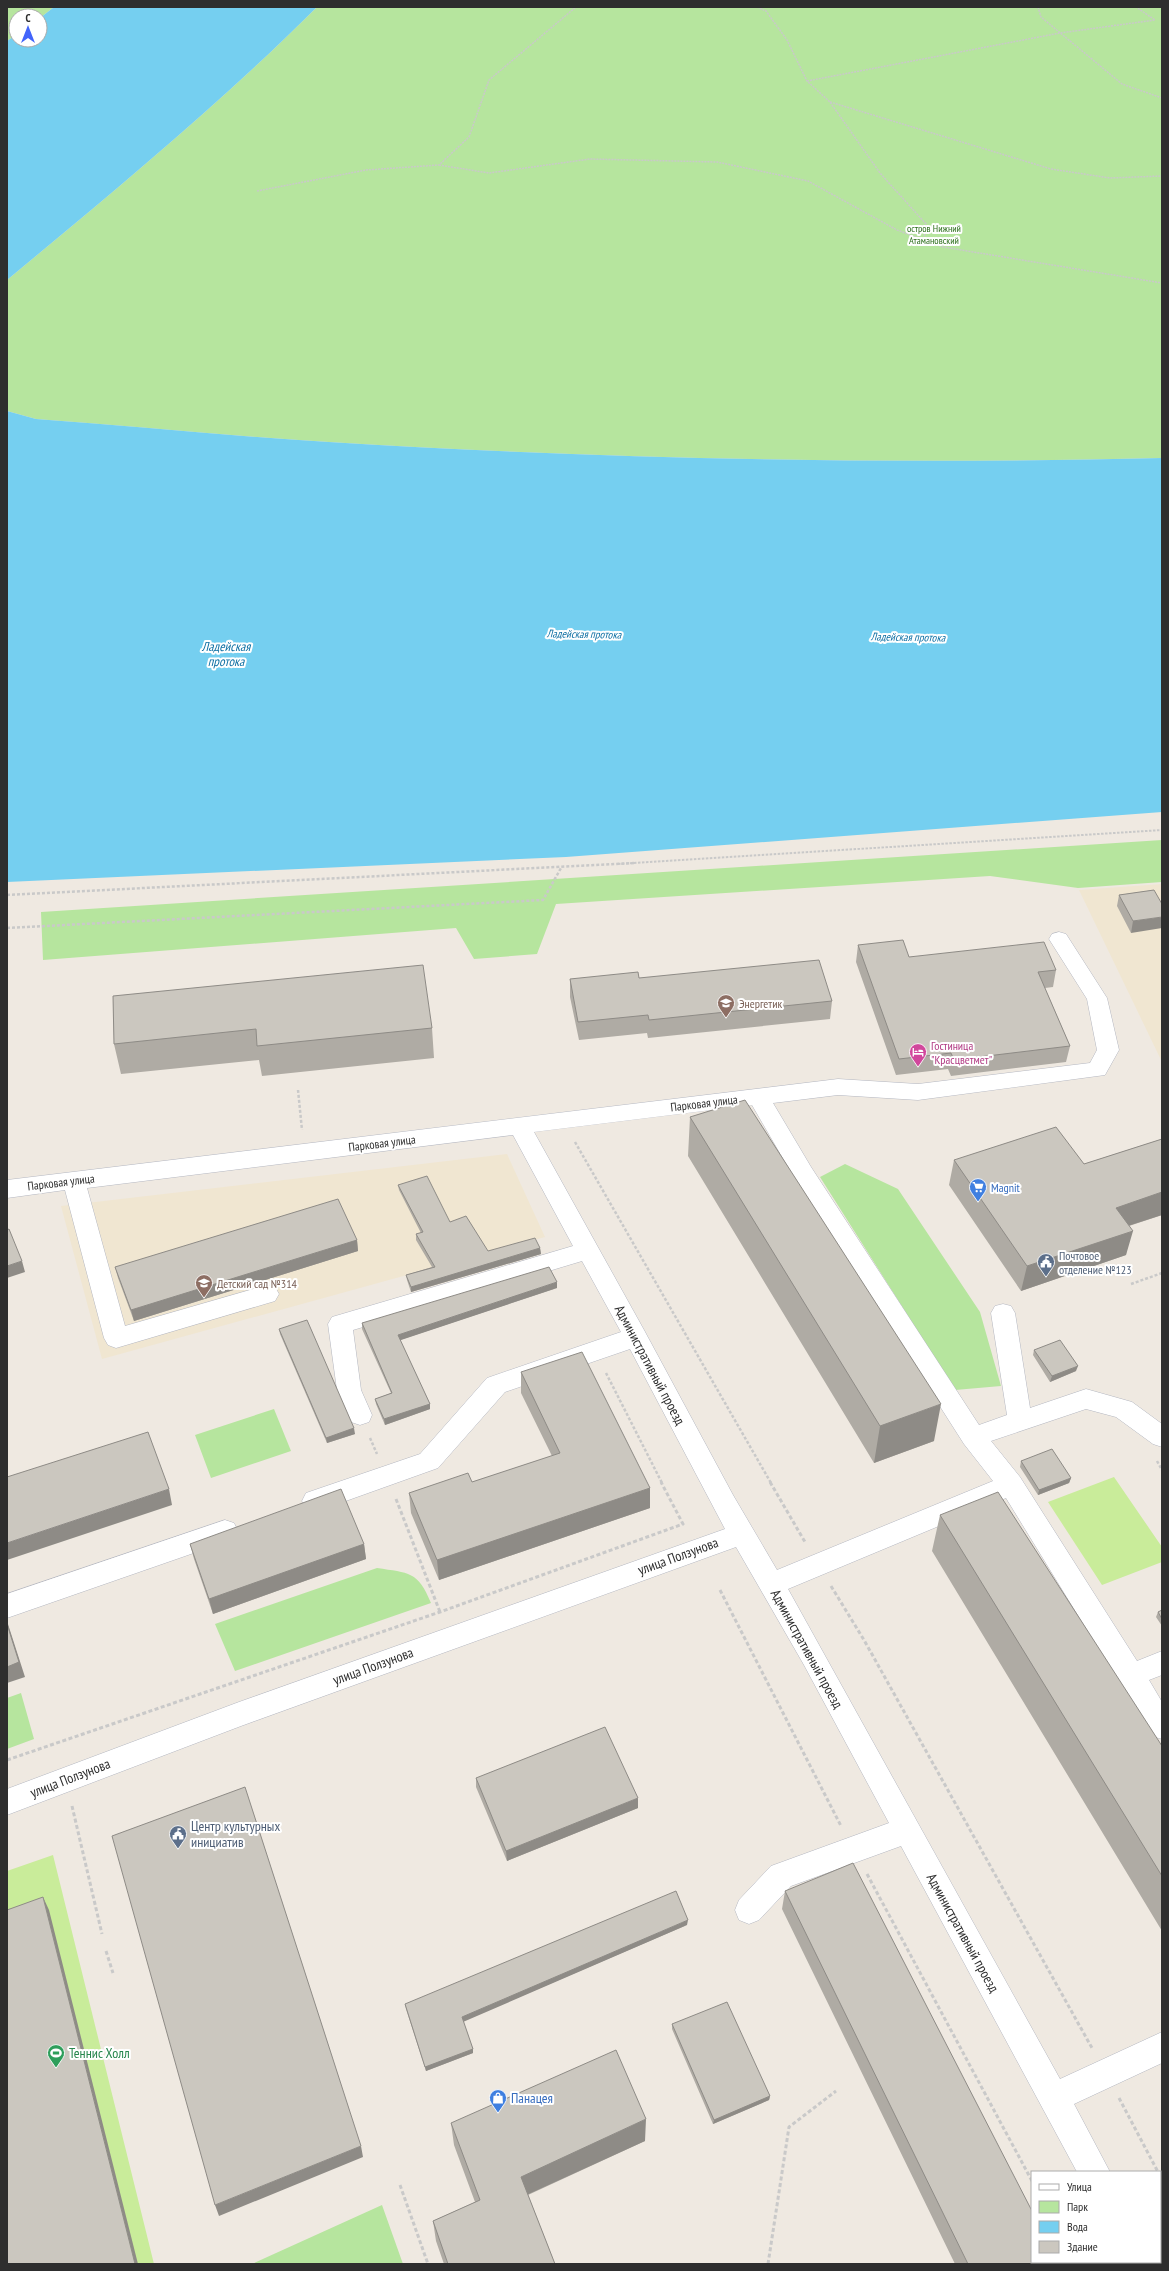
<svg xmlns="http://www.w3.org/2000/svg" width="1169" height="2271" font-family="'PT Sans Narrow',sans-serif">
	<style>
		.education { fill: #f0e6d1 }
		.green { fill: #b6e59e }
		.pitch { fill: #c9ec9a }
		.water { fill: #75cff0 }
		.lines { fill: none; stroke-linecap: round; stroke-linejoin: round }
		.minor-casing { stroke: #b4b7c1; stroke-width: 1 }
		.path-far3 { stroke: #c9c9c9; stroke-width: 1.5; stroke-dasharray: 2 1; stroke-linecap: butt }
		.path-far2 { stroke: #c9c9c9; stroke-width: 2; stroke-dasharray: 2.5 1.5; stroke-linecap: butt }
		.path-far1 { stroke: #c9c9c9; stroke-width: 2.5; stroke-dasharray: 3 2; stroke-linecap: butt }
		.path { stroke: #c9c9c9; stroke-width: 3; stroke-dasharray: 4 2.5; stroke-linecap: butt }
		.minor { fill: #fff; fill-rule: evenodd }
		.wall { fill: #afaba4 }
		.shaded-wall { fill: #8e8b86 }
		.building { fill: #cbc7bf; stroke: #8e8b86 }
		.labels { text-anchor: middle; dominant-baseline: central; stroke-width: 4; stroke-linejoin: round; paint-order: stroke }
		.far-park-label { font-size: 10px; fill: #2c6e1b; stroke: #fff }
		.far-water-label { font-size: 11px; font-style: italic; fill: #0d6fa3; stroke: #fff }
		.education-label { font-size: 12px; fill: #785e54; stroke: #fff; text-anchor: start }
		.hotel-label { font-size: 12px; fill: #b23c85; stroke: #fff; text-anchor: start }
		.street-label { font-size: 12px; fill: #2e2e2e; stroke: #fff }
		.shop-label { font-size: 12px; fill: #366cbe; stroke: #fff; text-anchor: start }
		.service-label { font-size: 12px; fill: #4e5e75; stroke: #fff; text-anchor: start }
		.water-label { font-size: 13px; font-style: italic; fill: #0d6fa3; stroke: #fff }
		.near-street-label { font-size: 14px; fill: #2e2e2e; stroke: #fff }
		.near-service-label { font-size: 14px; fill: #4e5e75; stroke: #fff; text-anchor: start }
		.near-leisure-label { font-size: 14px; fill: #27864d; stroke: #fff; text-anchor: start }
		.near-shop-label { font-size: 14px; fill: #366cbe; stroke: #fff; text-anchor: start }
	</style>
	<rect width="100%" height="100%" fill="#efe9e1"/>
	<path class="education" d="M 1162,884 L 1162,1062 L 1079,890 Z
		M 507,1154 L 545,1237 L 102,1359 L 61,1206 Z"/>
	<path class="green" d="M 7,7 L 54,7 L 40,18 L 40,16 L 16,16 L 16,35 L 7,41 Z
		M 317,7 L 1162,7 L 1162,458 C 885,465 606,459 329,442 C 231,436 133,426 36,419 L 7,411 L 7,280 C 113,192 220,104 317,7 Z
		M 1162,840 L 1162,882 L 1078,888 L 990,876 L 556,904 L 537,954 L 474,959 L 456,928 L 43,960 L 41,912 Z
		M 845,1164 L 898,1189 L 980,1312 L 1001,1386 L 955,1390 L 820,1177 Z
		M 274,1409 L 291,1451 L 211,1478 L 195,1435 Z
		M 377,1568 C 409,1573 418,1571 431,1603 L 235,1671 L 215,1624 Z
		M 21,1693 L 34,1739 L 7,1749 L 7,1698 Z
		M 382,2205 L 403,2264 L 252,2264 Z"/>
	<path class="pitch" d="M 1114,1477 L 1162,1547 L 1162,1562 L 1102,1585 L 1048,1502 Z
		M 53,1855 L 154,2264 L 7,2264 L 7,1871 Z"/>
	<path class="water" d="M 54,7 L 317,7 C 220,104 113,192 7,280 L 7,41 L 16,35 L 16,40 L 40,40 L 40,18 Z
		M 7,411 L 36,419 C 134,426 231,436 329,442 C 606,459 885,465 1162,458 L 1162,812 L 566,857 L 7,882 Z"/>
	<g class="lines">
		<g class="minor-casing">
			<path id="minor" d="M 1059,932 L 1066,934 L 1107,998 L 1119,1050 L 1105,1075 L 918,1100 L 838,1095 L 773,1103 L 811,1167 L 979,1425 L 1007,1415 L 991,1313 L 995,1306 L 1003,1304 L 1011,1306 L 1015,1313 L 1030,1408 L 1086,1389 L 1132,1402 L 1162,1424 L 1162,1447 L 1153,1444 L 1116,1417 L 1086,1409 L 991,1441 L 1020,1477 L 1137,1661 L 1162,1651 L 1162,1675 L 1149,1680 L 1162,1702 L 1162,1739 L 1152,1736 L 1006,1498 L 788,1589 L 1060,2079 L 1162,2032 L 1162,2063 L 1074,2104 L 1110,2172 L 1077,2172 L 901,1846 L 791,1886 L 759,1920 L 749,1924 L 739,1920 L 735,1910 L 739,1900 L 771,1866 L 889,1823 L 804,1665 L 736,1547 L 241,1726 L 7,1815 L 7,1789 L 239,1702 L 725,1529 L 630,1349 L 505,1392 L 438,1468 L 315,1512 L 306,1509 L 302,1501 L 306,1493 L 420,1454 L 487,1378 L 621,1332 L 582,1261 L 353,1330 L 361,1390 L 372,1415 L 369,1422 L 360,1425 L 351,1422 L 337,1390 L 328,1324 L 332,1317 L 573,1246 L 513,1135 L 87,1188 L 125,1326 L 267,1285 L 275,1287 L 279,1294 L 275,1301 L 116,1348 L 108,1345 L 104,1338 L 65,1190 L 7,1198 L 7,1180 L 838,1079 L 918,1084 L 1090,1063 L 1097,1050 L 1087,999 L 1049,939 L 1052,934 ZM 752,1105 L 795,1179 L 964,1444 L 993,1481 L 777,1570 L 733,1495 L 644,1330 L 534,1132 Z
				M 225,1520 L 234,1523 L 238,1531 L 234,1539 L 7,1618 L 7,1594 Z
				M 1127,2262 L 1160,2262 L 1161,2264 L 1128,2264 Z"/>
		</g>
		<path class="path-far3" d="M 757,7 L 766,11 L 787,40 L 807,81 L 830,102 L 880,173 L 926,224 L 924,240
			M 1038,7 L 1041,17 L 1122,84 L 1162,98
			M 807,81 L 1060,33 L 1155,20 L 1136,7
			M 830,102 L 1051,169 L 1110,178 L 1162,176
			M 439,165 L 489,173 L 590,159 L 717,162 L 808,181 L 897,230 L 943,247 L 1162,283
			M 257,191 L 366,170 L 439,165 L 469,137 L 489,80 L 576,7"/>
		<path class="path-far2" d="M 618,864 L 1162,830"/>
		<path class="path-far1" d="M 7,895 L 634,863
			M 7,928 L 543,900 L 561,868
			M 298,1090 L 302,1130
			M 575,1142 L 771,1483
			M 1131,1284 L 1162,1273
			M 606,1373 L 662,1483
			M 370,1438 L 377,1454
			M 1157,1461 L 1162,1470"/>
		<path class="path" d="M 770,1482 L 805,1542
			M 396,1499 L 440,1612
			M 831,1586 L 864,1640 L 1092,2048
			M 720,1590 L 841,1826
			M 7,1760 L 440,1612 L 683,1524 L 661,1482
			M 72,1806 L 102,1934
			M 867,1874 L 1032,2181
			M 106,1951 L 113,1973
			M 1119,2098 L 1158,2172
			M 1160,2177 L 1162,2181
			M 400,2185 L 428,2264
			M 1076,2262 L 1077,2264
			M 768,2264 L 789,2127 L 836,2091"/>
		<use href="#minor" class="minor"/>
	</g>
	<path class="wall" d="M 1154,890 L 1131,933 L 1117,906 L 1119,895 Z
		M 858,945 L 909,957 L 1056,970 L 1053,987 L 1045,988 L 1070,1046 L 1066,1062 L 951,1076 L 948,1069 L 896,1075 L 856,962 Z
		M 639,978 L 832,1001 L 830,1019 L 648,1038 L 647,1033 L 579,1040 L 570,997 L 570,979 Z
		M 113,996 L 432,1028 L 434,1058 L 262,1076 L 259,1060 L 121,1074 L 114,1044 Z
		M 690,1117 L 934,1441 L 874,1463 L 688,1156 Z
		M 1162,1139 L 1162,1215 L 1129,1226 L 1126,1255 L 1021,1291 L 949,1185 L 954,1160 L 1084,1164 Z
		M 398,1185 L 450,1222 L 488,1251 L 540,1248 L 541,1254 L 411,1292 L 407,1280 L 406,1275 L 432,1267 L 416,1240 L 416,1234 L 421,1233 L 399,1190 Z
		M 357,1240 L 358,1251 L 134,1321 L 118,1278 L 115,1267 Z
		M 557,1288 L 400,1340 L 430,1404 L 430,1409 L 385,1425 L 376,1404 L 375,1399 L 391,1393 L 362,1329 L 362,1323 Z
		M 279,1329 L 355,1434 L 327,1443 L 280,1334 Z
		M 1034,1350 L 1076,1371 L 1050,1382 L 1033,1355 Z
		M 521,1372 L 650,1488 L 650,1508 L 439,1580 L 411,1513 L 409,1493 L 472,1482 L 552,1456 L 521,1393 Z
		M 1021,1461 L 1071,1478 L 1069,1483 L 1038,1495 L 1020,1467 Z
		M 940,1515 L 1162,1746 L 1162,1931 L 932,1551 Z
		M 190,1544 L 364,1544 L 366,1559 L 213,1614 L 194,1559 Z
		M 1162,1610 L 1162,1626 L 1156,1617 L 1158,1612 Z
		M 476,1778 L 638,1808 L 507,1861 L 476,1787 Z
		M 785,1891 L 1059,2264 L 955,2264 L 782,1909 Z
		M 687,1925 L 463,2021 L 473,2049 L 473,2053 L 426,2071 L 406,2009 L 405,2004 Z
		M 672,2024 L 770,2096 L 769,2100 L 713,2124 L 672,2029 Z
		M 451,2123 L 645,2141 L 528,2195 L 555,2264 L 444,2264 L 436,2241 L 433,2221 L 475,2202 L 454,2145 Z"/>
	<path class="shaded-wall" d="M 1162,917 L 1162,928 L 1131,933 L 1133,921 Z
		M 1162,1192 L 1162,1215 L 1109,1232 L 1116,1208 Z
		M 1133,1231 L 1126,1255 L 1021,1291 L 1027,1266 Z
		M 357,1240 L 358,1251 L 134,1321 L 131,1310 Z
		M 540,1248 L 541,1254 L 411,1292 L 411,1287 Z
		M 22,1261 L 25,1272 L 7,1278 L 7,1266 Z
		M 557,1282 L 557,1288 L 398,1341 L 398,1335 Z
		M 1078,1366 L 1076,1371 L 1050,1382 L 1052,1376 Z
		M 430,1404 L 430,1409 L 385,1425 L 384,1419 Z
		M 941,1404 L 934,1441 L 874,1463 L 880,1426 Z
		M 354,1428 L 355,1434 L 327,1443 L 326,1438 Z
		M 1071,1478 L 1069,1483 L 1038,1495 L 1039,1490 Z
		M 650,1488 L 650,1508 L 439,1580 L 437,1560 Z
		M 169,1489 L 172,1505 L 7,1560 L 7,1543 Z
		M 364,1544 L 366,1559 L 213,1614 L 209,1599 Z
		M 7,1621 L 25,1677 L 7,1683 Z
		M 638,1798 L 638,1808 L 507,1861 L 506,1851 Z
		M 43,1897 L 49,1910 L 138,2264 L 135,2264 Z
		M 688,1920 L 687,1925 L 463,2022 L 462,2017 Z
		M 473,2049 L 473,2053 L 426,2071 L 425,2067 Z
		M 770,2096 L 769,2100 L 713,2124 L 714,2120 Z
		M 646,2119 L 645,2141 L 522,2197 L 521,2177 Z
		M 361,2146 L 363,2157 L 219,2216 L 215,2205 Z"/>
	<path class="building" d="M 1154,890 L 1162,904 L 1162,917 L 1133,921 L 1119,895 Z
		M 903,940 L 909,957 L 1044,942 L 1056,970 L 1038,972 L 1070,1046 L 954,1060 L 951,1053 L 899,1059 L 858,945 Z
		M 819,960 L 832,1001 L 649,1020 L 648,1015 L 578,1022 L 570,979 L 638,972 L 639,978 Z
		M 423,965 L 432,1028 L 257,1046 L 256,1029 L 114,1044 L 113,996 Z
		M 745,1100 L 941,1404 L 880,1426 L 690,1117 Z
		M 1056,1127 L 1084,1164 L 1162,1139 L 1162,1192 L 1116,1208 L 1133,1231 L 1027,1266 L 954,1160 Z
		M 427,1176 L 450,1222 L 466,1216 L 488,1251 L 535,1238 L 540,1248 L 411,1287 L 406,1275 L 435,1267 L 416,1234 L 423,1232 L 398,1185 Z
		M 338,1199 L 357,1240 L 131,1310 L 115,1267 Z
		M 9,1229 L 22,1261 L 7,1266 L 7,1230 Z
		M 549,1267 L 557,1282 L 398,1335 L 430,1404 L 384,1419 L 375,1399 L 392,1393 L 362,1323 Z
		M 307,1320 L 354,1428 L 326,1438 L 279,1329 Z
		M 1060,1340 L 1078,1366 L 1052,1376 L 1034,1350 Z
		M 582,1352 L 650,1488 L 437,1560 L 409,1493 L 468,1473 L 472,1482 L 560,1453 L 521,1372 Z
		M 148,1432 L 169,1489 L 7,1543 L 7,1477 Z
		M 1052,1449 L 1071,1478 L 1039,1490 L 1021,1461 Z
		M 341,1489 L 364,1544 L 209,1599 L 190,1544 Z
		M 998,1492 L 1162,1746 L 1162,1876 L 940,1515 Z
		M 1162,1610 L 1162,1619 L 1158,1612 Z
		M 7,1624 L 19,1662 L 7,1667 Z
		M 605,1727 L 638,1798 L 506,1851 L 476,1778 Z
		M 245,1787 L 361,2146 L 215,2205 L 112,1836 Z
		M 853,1863 L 1032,2211 L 1032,2262 L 1058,2262 L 1059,2264 L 968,2264 L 785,1891 Z
		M 676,1891 L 688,1920 L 462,2017 L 473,2049 L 425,2067 L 405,2004 Z
		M 43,1897 L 135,2264 L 7,2264 L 7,1910 Z
		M 727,2002 L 770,2096 L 714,2120 L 672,2024 Z
		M 616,2050 L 646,2119 L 521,2177 L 555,2264 L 448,2264 L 433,2221 L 480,2200 L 451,2123 Z"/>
	<defs>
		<g id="university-pin" transform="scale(0.9)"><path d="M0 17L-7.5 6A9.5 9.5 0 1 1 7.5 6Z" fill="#8d6e63" stroke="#fff"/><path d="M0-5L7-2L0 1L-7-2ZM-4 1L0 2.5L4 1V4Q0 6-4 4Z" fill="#fff"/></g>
		<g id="hotel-pin" transform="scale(0.9)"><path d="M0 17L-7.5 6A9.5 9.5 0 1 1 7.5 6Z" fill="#d1479c" stroke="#fff"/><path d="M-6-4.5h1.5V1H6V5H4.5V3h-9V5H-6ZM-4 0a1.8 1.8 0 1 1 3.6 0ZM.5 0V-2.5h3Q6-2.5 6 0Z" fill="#fff"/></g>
		<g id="supermarket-pin" transform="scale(0.9)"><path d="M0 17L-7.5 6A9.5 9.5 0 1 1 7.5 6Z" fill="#3f7fe0" stroke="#fff"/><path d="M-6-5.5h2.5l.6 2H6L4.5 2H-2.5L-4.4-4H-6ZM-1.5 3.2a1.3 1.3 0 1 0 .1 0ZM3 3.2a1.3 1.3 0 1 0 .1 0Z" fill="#fff"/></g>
		<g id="civic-pin" transform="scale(0.9)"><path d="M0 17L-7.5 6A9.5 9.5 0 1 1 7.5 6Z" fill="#5c6f8a" stroke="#fff"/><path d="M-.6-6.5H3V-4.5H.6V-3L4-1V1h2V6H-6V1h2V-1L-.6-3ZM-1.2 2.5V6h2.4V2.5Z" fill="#fff"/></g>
		<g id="school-pin" transform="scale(0.9)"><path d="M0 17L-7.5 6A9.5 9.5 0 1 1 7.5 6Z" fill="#8d6e63" stroke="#fff"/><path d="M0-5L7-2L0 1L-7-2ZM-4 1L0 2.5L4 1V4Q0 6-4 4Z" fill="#fff"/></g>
		<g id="stadium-pin" transform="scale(0.9)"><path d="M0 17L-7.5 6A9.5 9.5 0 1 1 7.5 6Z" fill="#2e9e5b" stroke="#fff"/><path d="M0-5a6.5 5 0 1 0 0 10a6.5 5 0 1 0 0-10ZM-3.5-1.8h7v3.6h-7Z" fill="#fff"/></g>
		<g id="shop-pin" transform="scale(0.9)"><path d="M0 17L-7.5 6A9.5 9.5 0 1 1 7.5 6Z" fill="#3f7fe0" stroke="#fff"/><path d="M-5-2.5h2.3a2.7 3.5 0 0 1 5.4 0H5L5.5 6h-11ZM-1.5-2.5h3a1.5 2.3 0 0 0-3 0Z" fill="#fff"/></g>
	</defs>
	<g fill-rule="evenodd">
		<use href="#university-pin" x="726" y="1003"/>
		<use href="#hotel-pin" x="918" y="1052"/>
		<use href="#supermarket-pin" x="978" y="1187"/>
		<use href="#civic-pin" x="1046" y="1262"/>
		<use href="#school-pin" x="204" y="1283"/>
		<use href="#civic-pin" x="178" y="1834"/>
		<use href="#stadium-pin" x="56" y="2053"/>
		<use href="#shop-pin" x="498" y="2098"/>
	</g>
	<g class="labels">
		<g class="far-park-label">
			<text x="934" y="228">остров Нижний<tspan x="934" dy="12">Атамановский</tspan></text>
		</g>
		<g class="far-water-label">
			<text transform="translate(584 634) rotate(1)">Ладейская протока</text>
			<text transform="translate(908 637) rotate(1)">Ладейская протока</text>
		</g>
		<g class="education-label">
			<text x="739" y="1003">Энергетик</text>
			<text x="217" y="1283">Детский сад №314</text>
		</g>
		<g class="hotel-label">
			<text x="931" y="1045">Гостиница<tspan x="931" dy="14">"Красцветмет"</tspan></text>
		</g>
		<g class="street-label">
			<text transform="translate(704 1103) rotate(-7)">Парковая улица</text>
			<text transform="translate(382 1143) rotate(-7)">Парковая улица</text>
			<text transform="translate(61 1182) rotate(-7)">Парковая улица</text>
		</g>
		<g class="shop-label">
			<text x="991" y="1187">Magnit</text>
		</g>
		<g class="service-label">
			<text x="1059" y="1255">Почтовое<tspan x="1059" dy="14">отделение №123</tspan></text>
		</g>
		<g class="water-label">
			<text x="226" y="646">Ладейская<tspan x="226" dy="15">протока</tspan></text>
		</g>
		<g class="near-street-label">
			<text transform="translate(650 1365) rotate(62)">Административный проезд</text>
			<text transform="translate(678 1556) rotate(-20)">улица Ползунова</text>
			<text transform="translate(807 1649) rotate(61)">Административный проезд</text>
			<text transform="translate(373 1666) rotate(-20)">улица Ползунова</text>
			<text transform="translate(70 1778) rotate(-21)">улица Ползунова</text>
			<text transform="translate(963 1933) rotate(61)">Административный проезд</text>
		</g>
		<g class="near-service-label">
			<text x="191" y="1826">Центр культурных<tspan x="191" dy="16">инициатив</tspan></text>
		</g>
		<g class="near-leisure-label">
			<text x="69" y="2053">Теннис Холл</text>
		</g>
		<g class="near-shop-label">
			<text x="511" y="2098">Панацея</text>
		</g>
	</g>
	<rect width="1169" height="2271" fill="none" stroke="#2e2e2e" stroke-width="16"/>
	<rect x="1031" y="2171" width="130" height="92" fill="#ffffff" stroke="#ababab"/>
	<rect x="1039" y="2184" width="20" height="6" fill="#ffffff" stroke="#ababab"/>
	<text x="1067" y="2191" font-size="12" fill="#2e2e2e">Улица</text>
	<rect x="1039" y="2201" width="20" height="12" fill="#b6e59e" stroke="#ababab"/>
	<text x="1067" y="2211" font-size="12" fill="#2e2e2e">Парк</text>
	<rect x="1039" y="2221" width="20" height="12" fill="#75cff0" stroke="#ababab"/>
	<text x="1067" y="2231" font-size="12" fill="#2e2e2e">Вода</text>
	<rect x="1039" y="2241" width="20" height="12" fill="#cbc7bf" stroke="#ababab"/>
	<text x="1067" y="2251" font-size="12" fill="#2e2e2e">Здание</text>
	<g transform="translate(28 28)"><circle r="19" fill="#ffffff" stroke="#ababab"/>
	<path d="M0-3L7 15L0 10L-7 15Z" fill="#4264fb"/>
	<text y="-6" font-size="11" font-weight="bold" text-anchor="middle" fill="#2e2e2e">С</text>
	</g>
</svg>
